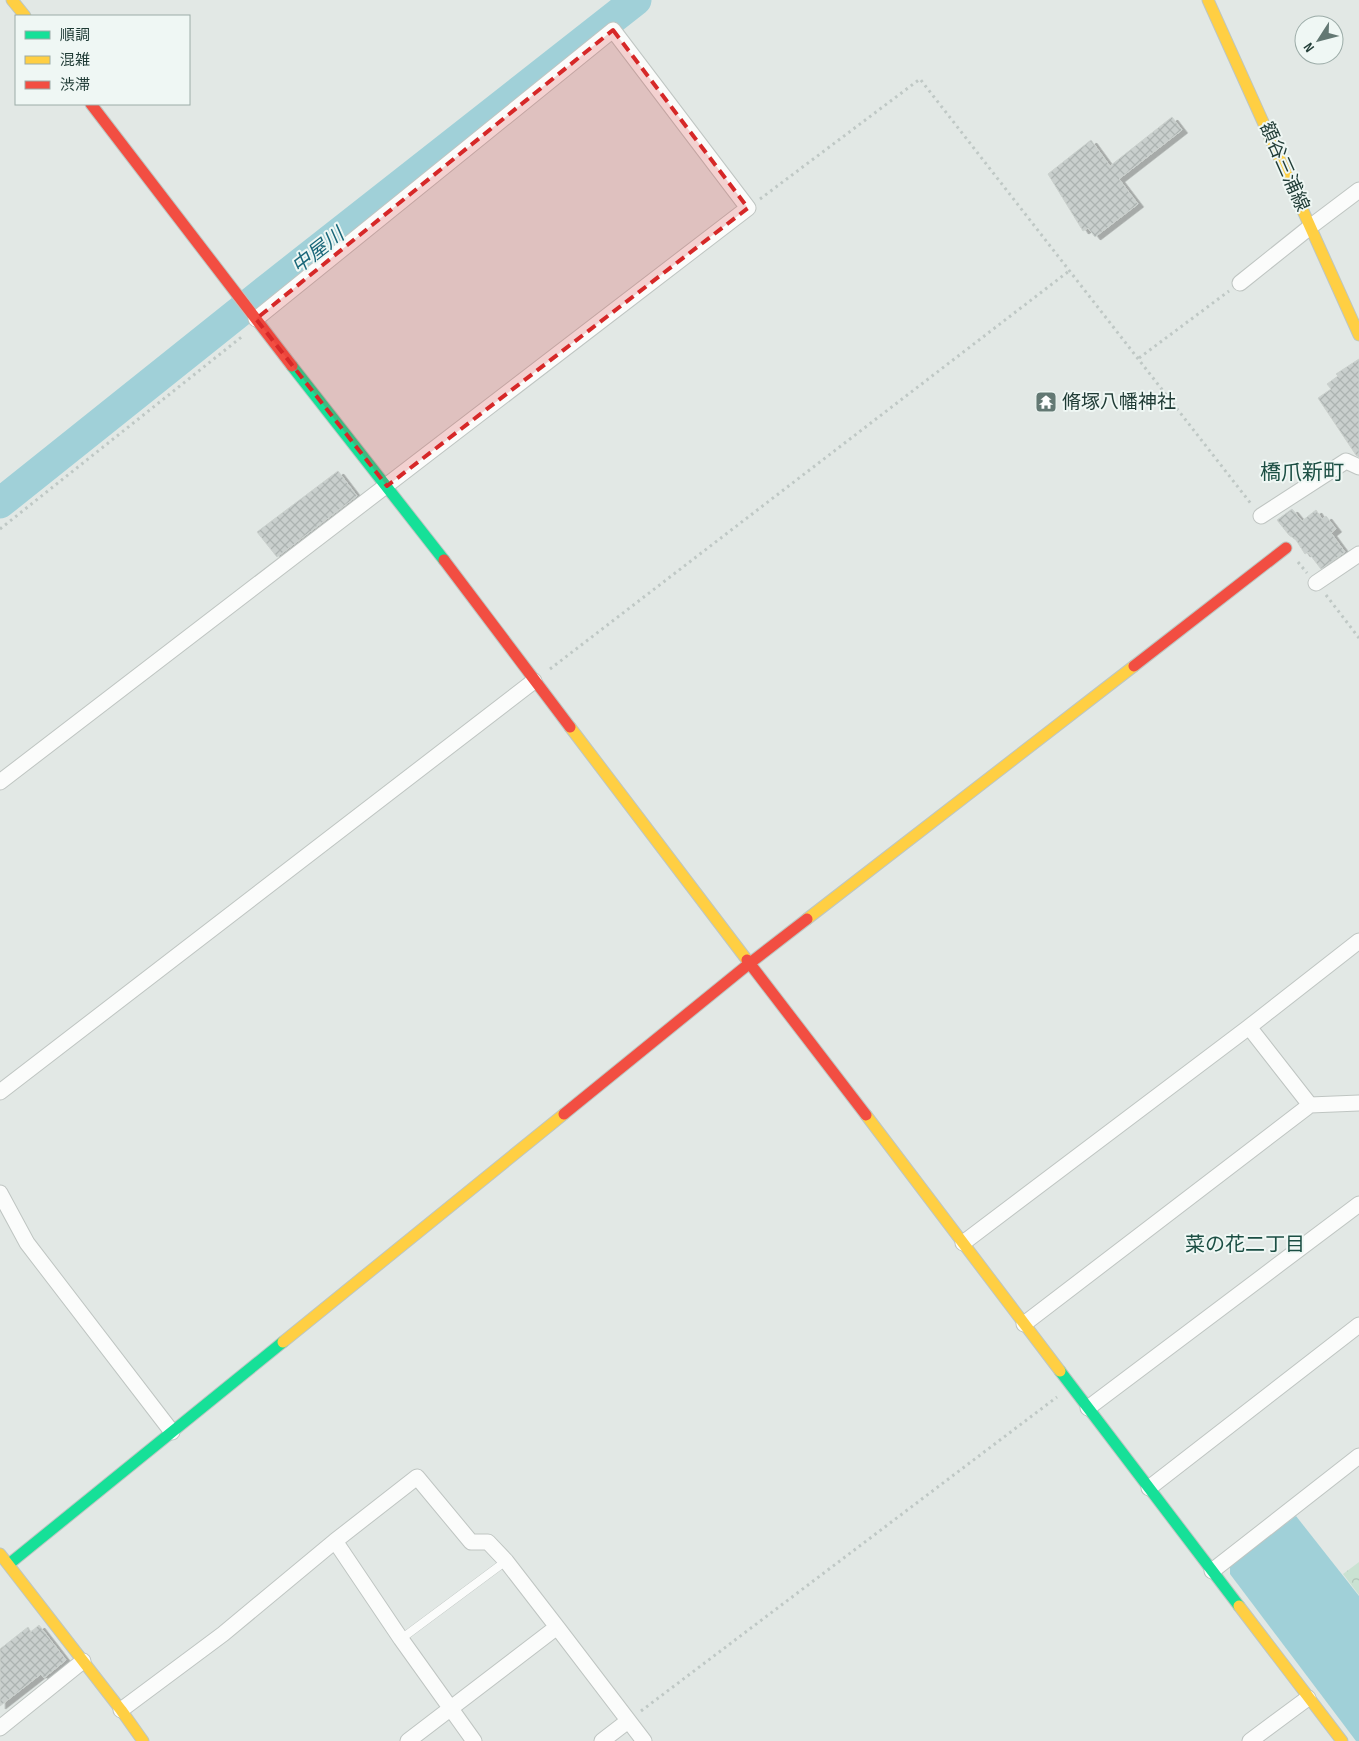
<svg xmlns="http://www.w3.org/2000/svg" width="1359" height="1741" font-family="'Sofia Sans Condensed','Noto Sans JP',sans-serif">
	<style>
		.forest { fill: url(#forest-crowns) }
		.water { fill: #a0d0d8 }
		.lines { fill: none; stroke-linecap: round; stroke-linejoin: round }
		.river { stroke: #a0d0d8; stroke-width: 31 }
		.building { fill: url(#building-cross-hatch); stroke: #cbd1ce; filter: url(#shadow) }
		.lane-casing { stroke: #bfc5c2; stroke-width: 9 }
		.street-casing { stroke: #bfc5c2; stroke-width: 17 }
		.fast-casing { stroke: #bdc6c2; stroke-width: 13 }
		.slow-casing { stroke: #bdc6c2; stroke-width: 13 }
		.jam-casing { stroke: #bdc6c2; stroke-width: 13 }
		.path { stroke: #bfc8c5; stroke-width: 3; stroke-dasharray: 2.5 4; stroke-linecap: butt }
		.lane { stroke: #fbfcfb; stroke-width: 8 }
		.street { stroke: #fbfcfb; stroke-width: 15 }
		.fast { stroke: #16e098; stroke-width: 11 }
		.slow { stroke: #ffcf43; stroke-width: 11 }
		.jam { stroke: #f24e42; stroke-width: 11 }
		.marked { fill: #d62828; fill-opacity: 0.2; stroke: #d62828; stroke-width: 4; stroke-dasharray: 10 6; stroke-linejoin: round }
		.labels { text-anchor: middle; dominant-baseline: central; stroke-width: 4; stroke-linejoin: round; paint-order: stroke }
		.street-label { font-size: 19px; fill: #1f3b35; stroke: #eff7f4 }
		.poi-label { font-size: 19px; fill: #1f3b35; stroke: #eff7f4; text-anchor: start }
		.water-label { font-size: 20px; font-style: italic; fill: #186679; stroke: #eff7f4 }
		.neighbourhood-label { font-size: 20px; fill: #1b4e43; stroke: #eff7f4 }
		.quarter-label { font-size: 21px; fill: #1b4e43; stroke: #eff7f4 }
	</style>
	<defs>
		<pattern id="forest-crowns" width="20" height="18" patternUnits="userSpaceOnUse" patternTransform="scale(1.25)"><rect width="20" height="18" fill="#cae2d2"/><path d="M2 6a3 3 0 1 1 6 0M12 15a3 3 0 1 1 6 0" fill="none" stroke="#adc3b5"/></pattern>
		<pattern id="building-cross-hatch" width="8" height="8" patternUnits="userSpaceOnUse" patternTransform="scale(1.25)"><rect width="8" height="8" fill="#c9cfcd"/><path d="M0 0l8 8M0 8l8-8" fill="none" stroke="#acb3b1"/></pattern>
		<filter id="shadow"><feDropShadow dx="5.5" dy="3" stdDeviation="0" flood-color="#0004"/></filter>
	</defs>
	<rect width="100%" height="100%" fill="#e2e8e5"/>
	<path class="forest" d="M 1359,1562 L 1359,1595 L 1343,1574 Z"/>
	<path class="water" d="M 1296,1516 L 1359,1596 L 1359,1741 L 1356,1741 L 1230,1574 L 1230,1565 Z"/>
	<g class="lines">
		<path class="river" d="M 0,503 L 273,285 L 636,0"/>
	</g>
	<path class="building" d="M 1172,117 L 1182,130 L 1119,179 L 1138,204 L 1095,237 L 1088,228 L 1083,231 L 1048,174 L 1091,140 L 1110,166 Z
		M 1359,359 L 1359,457 L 1356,455 L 1318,398 L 1331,389 L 1327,384 L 1338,376 L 1336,374 Z
		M 338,471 L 357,496 L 277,557 L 257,532 Z
		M 1292,509 L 1302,521 L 1316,510 L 1322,519 L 1326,516 L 1336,529 L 1331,533 L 1345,552 L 1321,569 L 1308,552 L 1305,554 L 1296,540 L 1289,535 L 1277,520 Z
		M 39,1625 L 66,1660 L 44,1678 L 41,1674 L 0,1706 L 0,1649 L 28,1627 L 31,1632 Z"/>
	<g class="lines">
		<g class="lane-casing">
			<path id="lane" d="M 401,1639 L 506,1561"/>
		</g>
		<g class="street-casing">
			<path id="street" d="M 1240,283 L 1310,227 L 1359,190
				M 1261,516 L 1346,461 L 1359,467
				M 1316,583 L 1359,554
				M 0,782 L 748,208 L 613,30 L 256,319
				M 1249,1027 L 1359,941
				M 0,1092 L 534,681
				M 0,1193 L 27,1243 L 172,1432
				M 963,1243 L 1249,1027 L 1310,1105
				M 1024,1324 L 1310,1105 L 1359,1103
				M 1088,1408 L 1359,1204
				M 1149,1488 L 1359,1325
				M 335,1541 L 417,1477 L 471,1542 L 488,1542 L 506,1561 L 557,1627
				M 1212,1571 L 1359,1456
				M 121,1710 L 223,1634 L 335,1541 L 401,1639 L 474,1741
				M 0,1728 L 83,1661
				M 408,1741 L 557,1627 L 644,1741
				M 602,1741 L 628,1721
				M 1250,1741 L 1308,1698"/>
		</g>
		<g class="fast-casing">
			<path id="fast" d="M 292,366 L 444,560
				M 1060,1371 L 1239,1606
				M 9,1564 L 283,1342"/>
		</g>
		<g class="slow-casing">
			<path id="slow" d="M 12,0 L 25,16
				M 1208,0 L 1359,335
				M 570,727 L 747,960
				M 807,919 L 1134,666
				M 866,1115 L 1060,1371
				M 283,1342 L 564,1114
				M 0,1554 L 121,1710 L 143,1741
				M 1239,1606 L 1342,1741"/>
		</g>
		<g class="jam-casing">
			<path id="jam" d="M 91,104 L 292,366
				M 444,560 L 570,727
				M 1134,666 L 1286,548
				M 747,960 L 866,1115
				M 564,1114 L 750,963 L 807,919"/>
		</g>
		<path class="path" d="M 760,199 L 920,79 L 1252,505
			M 1139,358 L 1229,291
			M 0,529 L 244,335
			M 1298,562 L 1307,573
			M 1326,595 L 1359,638
			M 550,669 L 1069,271
			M 641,1711 L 1057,1397"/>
		<use href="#lane" class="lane"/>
		<use href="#street" class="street"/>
		<use href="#fast" class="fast"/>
		<use href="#slow" class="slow"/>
		<use href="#jam" class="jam"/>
	</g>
	<path class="marked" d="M 613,30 L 748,208 L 387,486 L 256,319 Z"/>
	<defs>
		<g id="temple-square" transform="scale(1.125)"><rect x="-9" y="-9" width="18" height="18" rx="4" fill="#637873" stroke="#eff7f4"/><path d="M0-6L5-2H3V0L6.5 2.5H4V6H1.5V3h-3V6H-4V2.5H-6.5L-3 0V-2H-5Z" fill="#fff"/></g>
	</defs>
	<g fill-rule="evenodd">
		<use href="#temple-square" x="1046" y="402"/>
	</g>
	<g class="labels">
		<g class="street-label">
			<text transform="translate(1284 167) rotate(66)">額谷三浦線</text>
		</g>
		<g class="poi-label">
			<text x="1062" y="402">脩塚八幡神社</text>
		</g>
		<g class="water-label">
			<text transform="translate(318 251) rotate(-38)">中屋川</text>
		</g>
		<g class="neighbourhood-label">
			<text x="1245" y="1245">菜の花二丁目</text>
		</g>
		<g class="quarter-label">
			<text x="1302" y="472">橋爪新町</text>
		</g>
	</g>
	<rect x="15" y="15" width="175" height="90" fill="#eff7f4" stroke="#9caca8"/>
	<rect x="25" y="31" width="25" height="8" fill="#16e098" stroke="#9caca8"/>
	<text x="60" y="40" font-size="15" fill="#1f3b35">順調</text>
	<rect x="25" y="56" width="25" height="8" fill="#ffcf43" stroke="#9caca8"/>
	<text x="60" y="65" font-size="15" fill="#1f3b35">混雑</text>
	<rect x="25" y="81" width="25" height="8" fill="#f24e42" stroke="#9caca8"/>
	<text x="60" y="90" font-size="15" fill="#1f3b35">渋滞</text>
	<g transform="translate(1319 40) rotate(234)"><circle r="24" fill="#eff7f4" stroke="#9caca8"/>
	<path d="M0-4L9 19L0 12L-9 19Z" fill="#637873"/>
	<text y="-8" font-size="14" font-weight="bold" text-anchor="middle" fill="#1f3b35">N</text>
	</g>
</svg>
